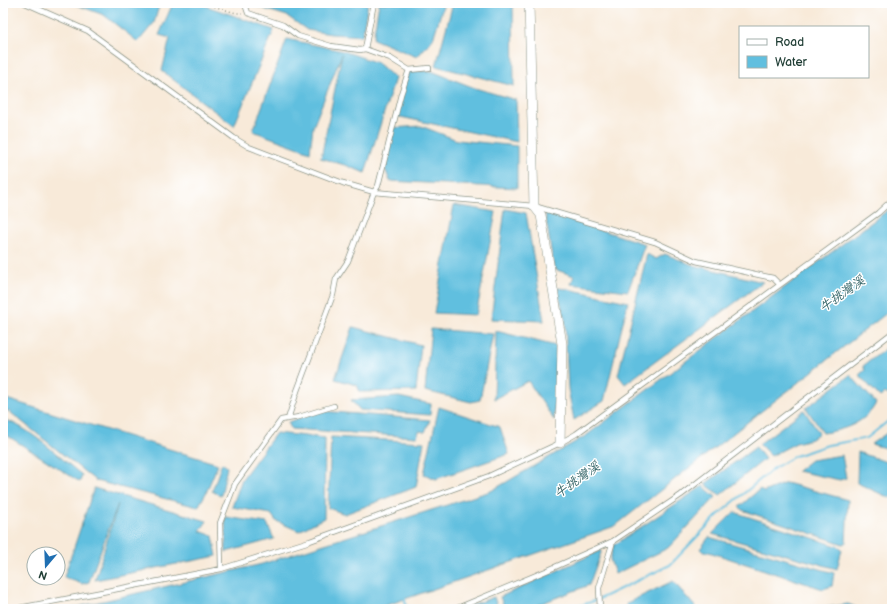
<svg xmlns="http://www.w3.org/2000/svg" width="895" height="612" font-family="'Balsamiq Sans','LXGW WenKai TC',sans-serif">
	<style>
		.water { fill: #61bfdf; stroke: #407e8a }
		.lines { fill: none; stroke-linecap: round; stroke-linejoin: round }
		.stream { stroke: #61bfdf; stroke-width: 2 }
		.lane-casing { stroke: #8c9486; stroke-width: 6 }
		.street-casing { stroke: #8c9486; stroke-width: 10 }
		.path { stroke: #8c9486; stroke-width: 1.5; stroke-dasharray: 1 3; stroke-linecap: butt }
		.lane { stroke: #fff; stroke-width: 4.5 }
		.street { stroke: #fff; stroke-width: 9 }
		.labels { text-anchor: middle; dominant-baseline: central; stroke-width: 3; stroke-linejoin: round; paint-order: stroke }
		.water-label { font-size: 13px; font-style: italic; fill: #336467; stroke: #fff }
	</style>
	<rect width="100%" height="100%" fill="#fff"/>
	<filter id="ink" filterUnits="userSpaceOnUse"><feTurbulence type="fractalNoise" baseFrequency=".025" numOctaves="2"/><feDisplacementMap in="SourceGraphic" scale="8" xChannelSelector="R" yChannelSelector="G"/><feConvolveMatrix kernelMatrix="1 2 1 2 8 2 1 2 1" color-interpolation-filters="sRGB"/></filter>
	<filter id="wash" filterUnits="userSpaceOnUse"><feTurbulence type="fractalNoise" baseFrequency=".012" numOctaves="4" result="noise"/><feDisplacementMap in="SourceGraphic" scale="16" xChannelSelector="R" yChannelSelector="G"/><feGaussianBlur stdDeviation="0.9" result="paint"/><feColorMatrix in="noise" values="0 0 0 0 0 0 0 0 0 0 0 0 0 0 0 0 0 1.4 0 .05"/><feComposite in="paint" operator="in"/></filter>
	<g filter="url(#wash)">
		<rect width="100%" height="100%" fill="#f8ead9"/>
		<path class="water" d="M 71,3 L 160,3 L 154,23 L 138,42 L 104,15 Z
			M 173,3 L 198,3 L 274,30 L 234,126 L 162,71 L 170,38 L 159,35 Z
			M 251,3 L 368,3 L 362,36 L 331,34 L 307,30 L 287,16 L 251,5 Z
			M 379,3 L 444,3 L 433,39 L 417,57 L 373,39 Z
			M 453,3 L 513,3 L 514,86 L 436,66 Z
			M 287,39 L 343,51 L 378,63 L 395,78 L 365,173 L 348,166 L 321,158 L 342,54 L 313,127 L 310,152 L 253,131 Z
			M 408,71 L 431,71 L 475,88 L 516,100 L 517,142 L 396,116 Z
			M 421,126 L 457,140 L 517,146 L 517,188 L 390,181 L 385,169 L 393,128 Z
			M 454,205 L 496,212 L 476,315 L 434,313 Z
			M 892,207 L 892,309 L 615,526 L 376,609 L 69,609 L 262,564 L 491,491 L 587,435 Z
			M 505,209 L 526,213 L 544,321 L 491,319 Z
			M 545,212 L 645,244 L 628,291 L 571,284 L 574,276 L 554,269 Z
			M 647,254 L 656,259 L 665,254 L 693,265 L 763,282 L 625,384 L 618,375 Z
			M 557,288 L 568,289 L 628,302 L 604,401 L 574,420 L 568,389 L 565,319 Z
			M 353,327 L 421,345 L 416,391 L 360,392 L 357,385 L 335,379 Z
			M 431,329 L 493,334 L 480,400 L 471,402 L 425,391 Z
			M 496,331 L 556,346 L 554,420 L 528,381 L 494,399 Z
			M 892,344 L 892,397 L 885,393 L 880,397 L 859,375 L 865,370 L 863,366 Z
			M 850,375 L 876,403 C 866,423 844,430 823,433 L 806,408 Z
			M 399,397 L 431,404 L 430,415 L 360,410 L 351,400 Z
			M 3,398 L 218,464 L 206,493 L 198,507 L 96,481 L 10,412 L 3,410 Z
			M 439,407 L 500,427 L 509,454 L 436,479 L 424,474 Z
			M 804,410 L 819,433 L 811,439 L 796,443 L 771,456 L 759,444 Z
			M 321,411 L 430,420 L 425,432 L 419,431 L 417,437 L 291,429 L 288,422 Z
			M 3,419 C 31,428 59,457 82,475 L 80,482 L 8,436 L 3,435 Z
			M 276,433 L 325,438 L 324,518 L 299,531 L 276,521 L 271,514 L 232,507 L 242,479 Z
			M 887,433 L 892,434 L 892,450 L 871,444 Z
			M 331,437 L 424,442 L 416,487 L 345,514 L 328,508 Z
			M 756,447 L 765,459 L 720,495 L 705,484 Z
			M 858,452 L 892,464 L 892,494 L 890,498 L 857,483 Z
			M 842,455 L 846,478 L 840,480 L 797,471 L 811,460 Z
			M 222,463 L 227,467 L 221,496 L 212,491 Z
			M 786,483 L 848,500 L 846,542 L 843,544 L 742,510 L 739,507 L 760,489 L 763,492 Z
			M 703,486 L 716,497 L 668,548 L 615,574 L 610,559 L 614,545 Z
			M 94,488 L 207,521 L 200,531 L 213,536 L 217,556 L 95,580 L 118,504 L 89,582 L 82,584 L 64,577 Z
			M 734,512 L 840,547 L 842,549 L 837,569 L 712,534 Z
			M 225,517 L 267,523 L 274,539 L 226,552 Z
			M 709,537 L 834,573 L 832,586 L 823,589 L 709,552 L 704,552 L 700,549 Z
			M 602,550 L 589,585 L 527,609 L 505,609 L 500,597 Z
			M 673,581 L 697,609 L 625,609 L 627,603 Z
			M 494,597 L 498,609 L 461,609 Z
			M 848,604 L 860,609 L 816,609 Z"/>
		<g class="lines">
			<path class="stream" d="M 404,596 L 407,609
				M 570,609 L 597,600 L 670,565 L 718,515 L 774,468 L 795,456 L 828,445 L 867,438 L 892,418"/>
		</g>
	</g>
	<g filter="url(#ink)">
		<g class="lines">
			<g class="lane-casing">
				<path id="lane" d="M 25,3 L 88,31 L 234,138 L 249,147 L 343,183 L 374,192 L 534,206 L 655,242 L 696,261 L 773,278 L 779,284
					M 247,3 L 246,7 L 248,13 L 283,25 L 298,36 L 331,46 L 360,50 L 365,49 L 390,58 L 409,70 L 401,94 L 378,186 L 374,192 L 348,261 L 336,279 L 333,295 L 297,391 L 288,419
					M 365,49 L 374,3
					M 409,70 L 429,68
					M 221,569 L 220,523 L 235,484 L 281,420 L 299,417 L 334,406
					M 14,609 L 221,569 L 310,541 L 489,476 L 560,443 L 576,434 L 878,213 L 892,200
					M 455,609 L 546,571 L 613,541 L 681,495 L 892,333
					M 600,609 L 599,588 L 613,541"/>
			</g>
			<g class="street-casing">
				<path id="street" d="M 529,3 L 534,206 L 541,215 L 562,344 L 560,443"/>
			</g>
			<path class="path" d="M 203,3 L 236,13 L 242,13"/>
			<use href="#lane" class="lane"/>
			<use href="#street" class="street"/>
		</g>
	</g>
	<g class="labels">
		<g class="water-label">
			<text transform="translate(842 294) rotate(-35)">牛挑灣溪</text>
			<text transform="translate(577 480) rotate(-35)">牛挑灣溪</text>
		</g>
	</g>
	<rect width="895" height="612" fill="none" stroke="#fff" stroke-width="16"/>
	<rect x="739" y="26" width="130" height="52" fill="#ffffff" stroke="#a5b1ae"/>
	<rect x="747" y="39" width="20" height="6" fill="#ffffff" stroke="#a5b1ae"/>
	<text x="775" y="46" font-size="12" fill="#1f3d34">Road</text>
	<rect x="747" y="56" width="20" height="12" fill="#61bfdf" stroke="#a5b1ae"/>
	<text x="775" y="66" font-size="12" fill="#1f3d34">Water</text>
	<g transform="translate(46 566) rotate(199)"><circle r="19" fill="#ffffff" stroke="#a5b1ae"/>
	<path d="M0-3L7 15L0 10L-7 15Z" fill="#1f6fb2"/>
	<text y="-6" font-size="11" font-weight="bold" text-anchor="middle" fill="#1f3d34">N</text>
	</g>
</svg>
